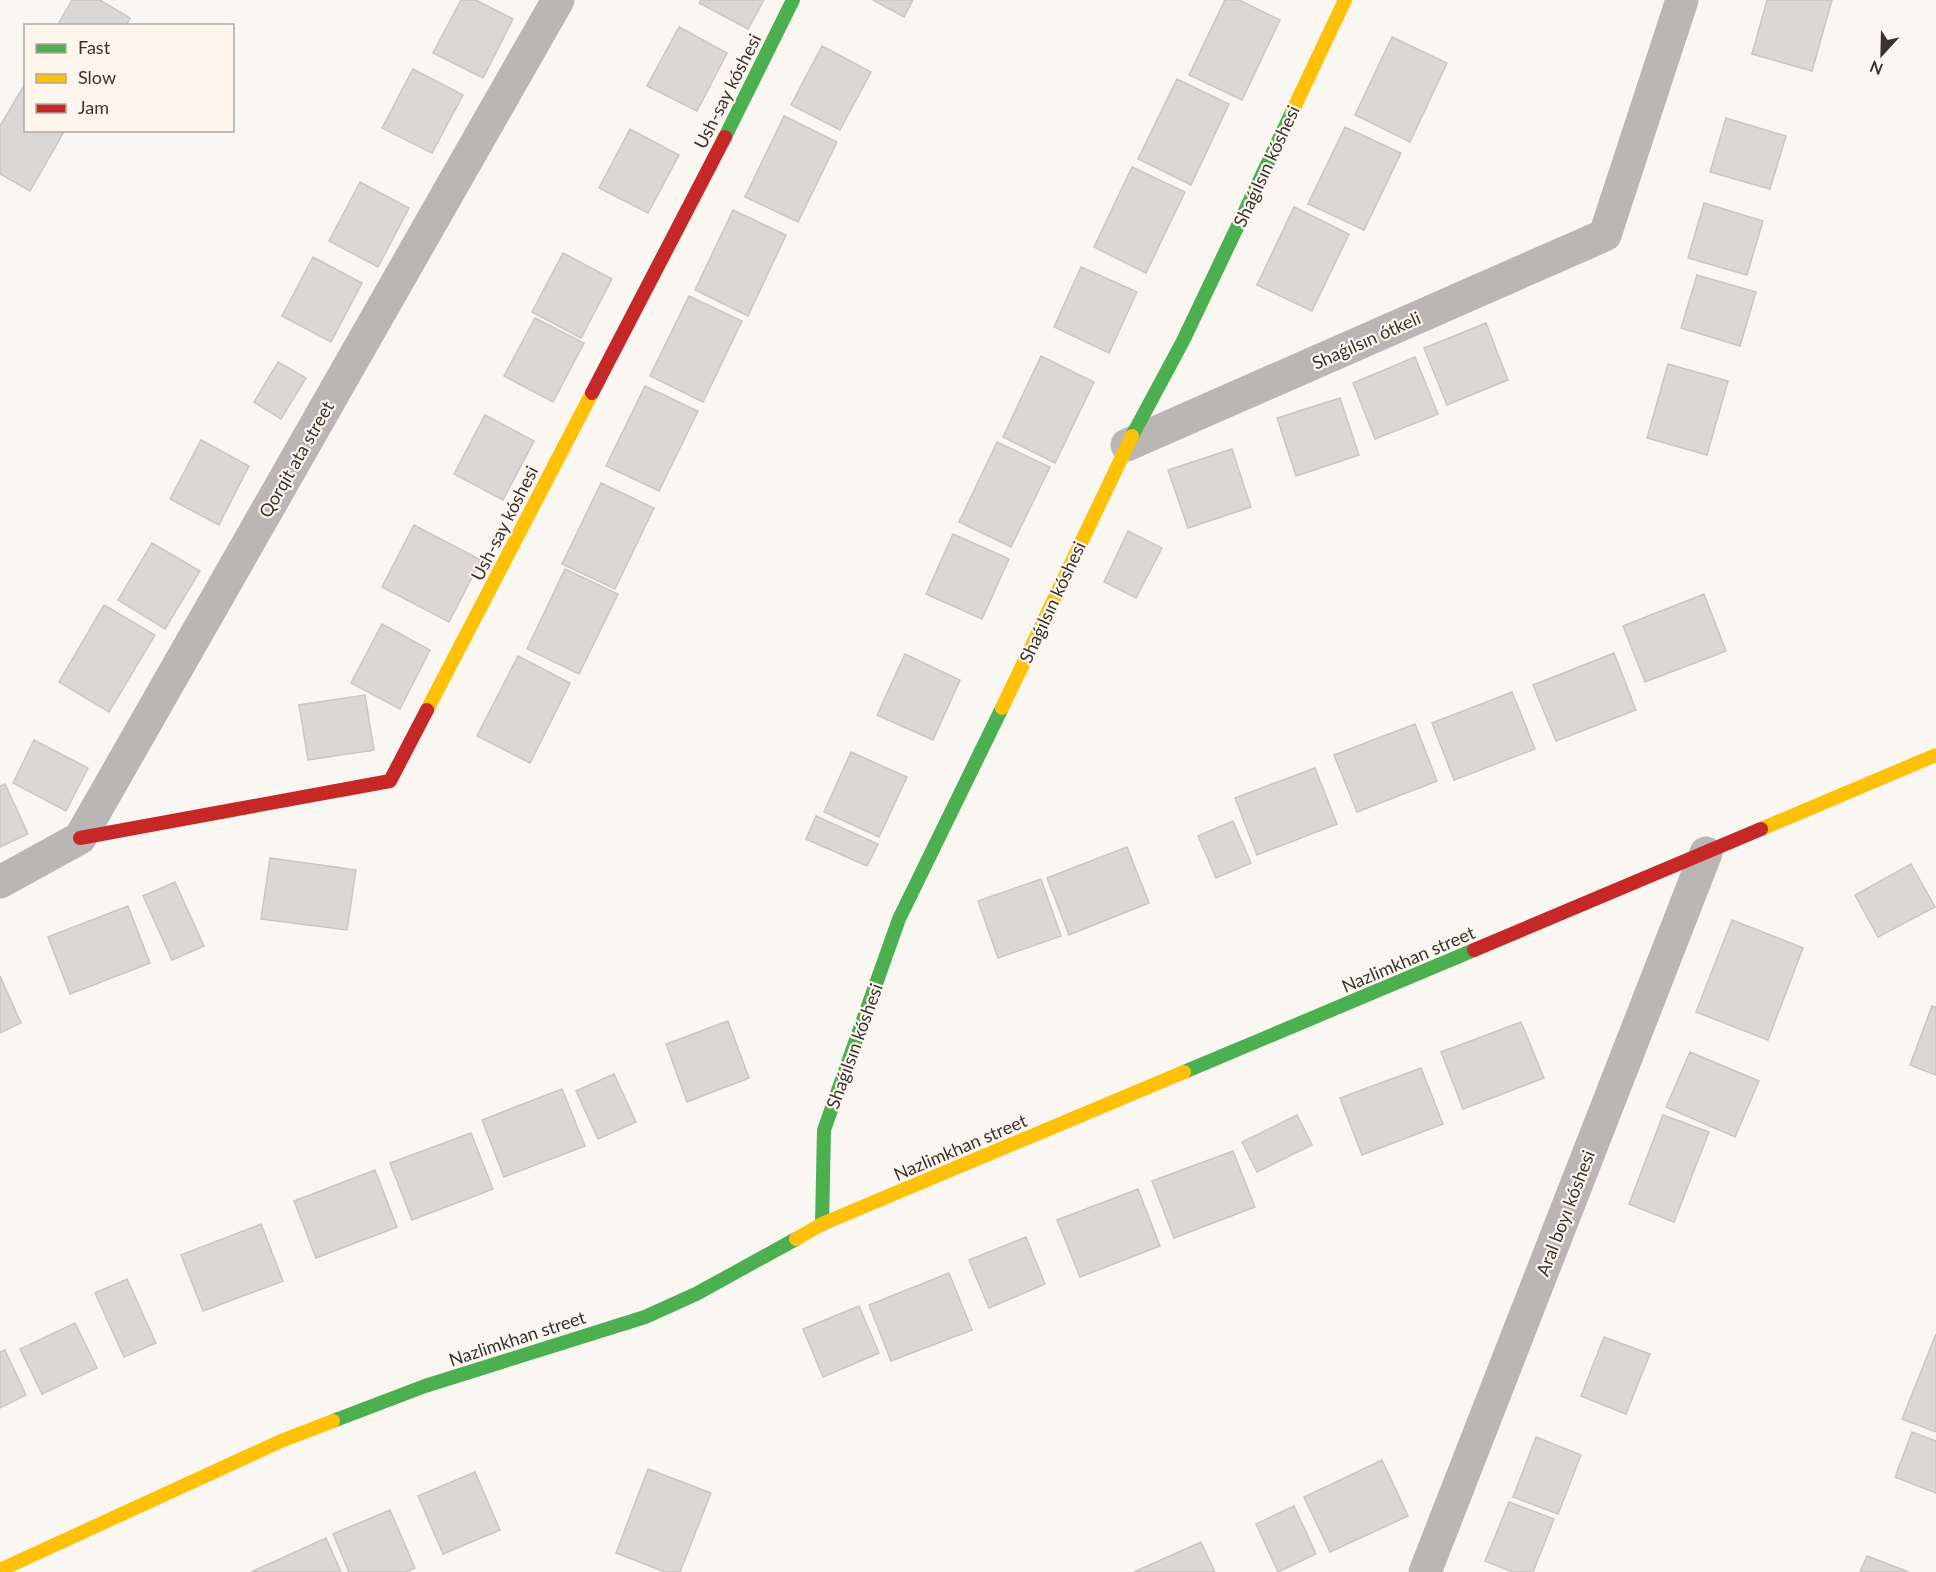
<svg xmlns="http://www.w3.org/2000/svg" width="1936" height="1572" font-family="Lato,sans-serif">
	<style>
		.building { fill: #dbd7d6; stroke: #cac6c4; stroke-width: 1.5 }
		.lines { fill: none; stroke-linecap: round; stroke-linejoin: round }
		.street { stroke: #b9b6b5; stroke-width: 33 }
		.fast { stroke: #4caf50; stroke-width: 14 }
		.slow { stroke: #ffc107; stroke-width: 14 }
		.jam { stroke: #c62828; stroke-width: 14 }
		.labels { text-anchor: middle; dominant-baseline: central; stroke-width: 4.5; stroke-linejoin: round; paint-order: stroke }
		.street-label { font-size: 18px; fill: #363330; stroke: #fef6ed }
	</style>
	<rect width="100%" height="100%" fill="#faf6f1"/>
	<path class="building" d="M 72,0 L 100,0 L 130,18 L 126,26 L 57,26 Z
		M 461,0 L 476,0 L 513,19 L 483,78 L 433,53 Z
		M 701,0 L 764,0 L 748,29 L 699,3 Z
		M 873,0 L 913,0 L 904,17 Z
		M 1225,0 L 1239,0 L 1280,20 L 1242,100 L 1189,75 Z
		M 1767,0 L 1832,0 L 1812,71 L 1752,54 Z
		M 679,27 L 727,53 L 697,111 L 647,86 Z
		M 1392,37 L 1447,63 L 1410,142 L 1355,115 Z
		M 822,46 L 871,72 L 840,130 L 791,105 Z
		M 413,69 L 463,95 L 432,153 L 382,128 Z
		M 1177,79 L 1229,104 L 1191,185 L 1138,159 Z
		M 25,84 L 26,130 L 65,130 L 30,191 L 0,174 L 0,126 Z
		M 784,116 L 837,142 L 798,222 L 745,197 Z
		M 1726,118 L 1786,136 L 1770,189 L 1710,172 Z
		M 1345,127 L 1401,153 L 1364,230 L 1308,204 Z
		M 630,129 L 679,155 L 648,213 L 599,188 Z
		M 1132,167 L 1185,192 L 1146,273 L 1094,247 Z
		M 360,182 L 409,208 L 378,267 L 329,241 Z
		M 1704,203 L 1763,221 L 1747,275 L 1688,258 Z
		M 1294,207 L 1349,234 L 1312,311 L 1257,285 Z
		M 733,210 L 786,235 L 748,316 L 695,290 Z
		M 563,253 L 612,279 L 581,338 L 532,312 Z
		M 313,257 L 362,283 L 331,342 L 282,316 Z
		M 1081,267 L 1137,292 L 1109,353 L 1054,327 Z
		M 1697,275 L 1756,292 L 1740,346 L 1681,328 Z
		M 689,296 L 742,321 L 703,402 L 650,376 Z
		M 535,318 L 584,343 L 553,402 L 504,376 Z
		M 1486,323 L 1508,380 L 1447,405 L 1424,348 Z
		M 1041,356 L 1094,382 L 1055,463 L 1003,437 Z
		M 1415,357 L 1438,414 L 1375,439 L 1353,383 Z
		M 278,362 L 306,378 L 281,419 L 254,402 Z
		M 1668,364 L 1728,381 L 1707,455 L 1647,438 Z
		M 645,386 L 698,411 L 659,491 L 606,466 Z
		M 1340,398 L 1359,455 L 1296,476 L 1277,418 Z
		M 485,415 L 534,441 L 503,500 L 454,474 Z
		M 201,440 L 249,466 L 219,525 L 170,499 Z
		M 997,442 L 1050,467 L 1011,547 L 959,522 Z
		M 1232,449 L 1251,507 L 1188,528 L 1168,470 Z
		M 601,483 L 654,508 L 615,589 L 562,564 Z
		M 414,525 L 481,560 L 449,622 L 382,587 Z
		M 1128,531 L 1162,548 L 1136,598 L 1104,582 Z
		M 953,534 L 1009,559 L 982,619 L 926,594 Z
		M 152,543 L 200,571 L 165,629 L 118,600 Z
		M 565,569 L 618,594 L 579,674 L 527,649 Z
		M 1704,594 L 1726,651 L 1645,682 L 1623,626 Z
		M 104,605 L 155,635 L 109,712 L 59,682 Z
		M 382,624 L 430,650 L 400,709 L 351,683 Z
		M 1614,653 L 1636,710 L 1556,741 L 1533,685 Z
		M 905,654 L 960,680 L 933,740 L 877,715 Z
		M 518,656 L 570,683 L 530,763 L 477,736 Z
		M 1512,692 L 1535,749 L 1454,780 L 1432,723 Z
		M 365,695 L 374,750 L 308,760 L 299,705 Z
		M 1415,724 L 1437,781 L 1357,812 L 1334,755 Z
		M 34,740 L 88,768 L 66,811 L 13,783 Z
		M 851,752 L 907,777 L 879,837 L 824,812 Z
		M 1315,768 L 1337,824 L 1257,855 L 1235,798 Z
		M 5,784 L 28,834 L 0,847 L 0,786 Z
		M 816,816 L 878,844 L 867,866 L 806,839 Z
		M 1233,821 L 1251,863 L 1216,878 L 1198,836 Z
		M 1127,847 L 1149,903 L 1069,935 L 1047,878 Z
		M 270,858 L 356,870 L 347,930 L 261,919 Z
		M 1911,864 L 1935,907 L 1878,937 L 1855,895 Z
		M 1041,879 L 1061,936 L 998,958 L 978,901 Z
		M 175,882 L 204,946 L 172,960 L 143,896 Z
		M 128,906 L 150,963 L 70,994 L 48,937 Z
		M 1732,920 L 1803,948 L 1768,1040 L 1696,1012 Z
		M 0,976 L 21,1023 L 0,1033 Z
		M 1932,1006 L 1936,1007 L 1936,1075 L 1910,1065 Z
		M 728,1021 L 749,1078 L 687,1102 L 666,1044 Z
		M 1521,1022 L 1544,1078 L 1463,1109 L 1441,1052 Z
		M 1690,1052 L 1759,1081 L 1735,1137 L 1666,1107 Z
		M 1421,1068 L 1443,1124 L 1362,1155 L 1340,1098 Z
		M 614,1074 L 636,1122 L 598,1139 L 576,1091 Z
		M 562,1089 L 585,1146 L 504,1177 L 482,1120 Z
		M 1297,1115 L 1312,1145 L 1257,1172 L 1242,1142 Z
		M 1663,1115 L 1709,1132 L 1674,1222 L 1629,1204 Z
		M 471,1133 L 493,1189 L 412,1220 L 390,1163 Z
		M 1233,1151 L 1255,1207 L 1174,1238 L 1152,1181 Z
		M 375,1170 L 397,1227 L 316,1258 L 294,1201 Z
		M 1138,1189 L 1160,1246 L 1080,1277 L 1057,1220 Z
		M 261,1224 L 283,1281 L 203,1311 L 181,1255 Z
		M 1026,1237 L 1045,1284 L 989,1308 L 969,1260 Z
		M 949,1273 L 972,1330 L 891,1361 L 869,1305 Z
		M 127,1279 L 156,1343 L 124,1357 L 95,1293 Z
		M 859,1306 L 879,1353 L 823,1377 L 803,1329 Z
		M 75,1323 L 97,1368 L 42,1394 L 20,1349 Z
		M 1936,1334 L 1936,1432 L 1902,1419 Z
		M 1604,1337 L 1650,1354 L 1626,1414 L 1581,1396 Z
		M 5,1350 L 26,1395 L 0,1408 L 0,1352 Z
		M 1912,1432 L 1936,1441 L 1936,1493 L 1895,1477 Z
		M 1536,1437 L 1581,1455 L 1558,1514 L 1513,1497 Z
		M 1382,1460 L 1408,1516 L 1330,1552 L 1304,1497 Z
		M 648,1469 L 711,1493 L 680,1572 L 665,1572 L 616,1553 Z
		M 475,1472 L 500,1530 L 443,1554 L 418,1496 Z
		M 1509,1502 L 1554,1519 L 1533,1572 L 1513,1572 L 1485,1561 Z
		M 1294,1506 L 1316,1554 L 1278,1572 L 1256,1524 Z
		M 390,1510 L 415,1568 L 406,1572 L 349,1572 L 333,1534 Z
		M 326,1538 L 341,1572 L 251,1572 Z
		M 1201,1542 L 1215,1572 L 1134,1572 Z
		M 1867,1556 L 1909,1572 L 1860,1572 Z"/>
	<g class="lines">
		<path class="street" d="M 1127,445 L 1605,235 L 1682,0
			M 0,882 L 80,838 L 558,0
			M 1425,1572 L 1706,853"/>
		<path class="fast" d="M 725,137 L 793,0
			M 1132,436 L 1183,341 L 1292,112
			M 1184,1072 L 1474,950
			M 822,1224 L 824,1130 L 899,919 L 1002,708
			M 333,1421 L 425,1386 L 645,1317 L 696,1294 L 796,1239"/>
		<path class="slow" d="M 1292,112 L 1345,0
			M 1002,708 L 1132,436
			M 427,710 L 592,393
			M 1761,829 L 1936,755
			M 796,1239 L 822,1224 L 1184,1072
			M 0,1570 L 281,1441 L 333,1421"/>
		<path class="jam" d="M 592,393 L 725,137
			M 80,838 L 390,781 L 427,710
			M 1474,950 L 1761,829"/>
	</g>
	<g class="labels">
		<g class="street-label">
			<text transform="translate(727 91) rotate(-63)">Ush-say kóshesi</text>
			<text transform="translate(1266 166) rotate(-65)">Shaǵılsın kóshesi</text>
			<text transform="translate(1366 340) rotate(-24)">Shaǵılsın ótkeli</text>
			<text transform="translate(296 459) rotate(-60)">Qorqit ata street</text>
			<text transform="translate(504 523) rotate(-63)">Ush-say kóshesi</text>
			<text transform="translate(1052 602) rotate(-65)">Shaǵılsın kóshesi</text>
			<text transform="translate(1408 959) rotate(-23)">Nazlimkhan street</text>
			<text transform="translate(854 1046) rotate(-70)">Shaǵılsın kóshesi</text>
			<text transform="translate(960 1147) rotate(-23)">Nazlimkhan street</text>
			<text transform="translate(1565 1213) rotate(-69)">Aral boyı kóshesi</text>
			<text transform="translate(517 1338) rotate(-18)">Nazlimkhan street</text>
		</g>
	</g>
	<rect x="24" y="24" width="210" height="108" fill="#fef6ed" stroke="#aea8a1" stroke-width="1.5"/>
	<rect x="36" y="44" width="30" height="9" fill="#4caf50" stroke="#aea8a1" stroke-width="1.5"/>
	<text x="78" y="54" font-size="18" fill="#363330">Fast</text>
	<rect x="36" y="74" width="30" height="9" fill="#ffc107" stroke="#aea8a1" stroke-width="1.5"/>
	<text x="78" y="84" font-size="18" fill="#363330">Slow</text>
	<rect x="36" y="104" width="30" height="9" fill="#c62828" stroke="#aea8a1" stroke-width="1.5"/>
	<text x="78" y="114" font-size="18" fill="#363330">Jam</text>
	<g transform="translate(1882 54) rotate(202)" stroke="#fef6ed" stroke-width="4.5" paint-order="stroke">
	<path d="M0-4.5L10 22L0 15L-10 22Z" fill="#363330"/>
	<text y="-9" font-size="16" font-weight="bold" text-anchor="middle" fill="#363330">N</text>
	</g>
</svg>
